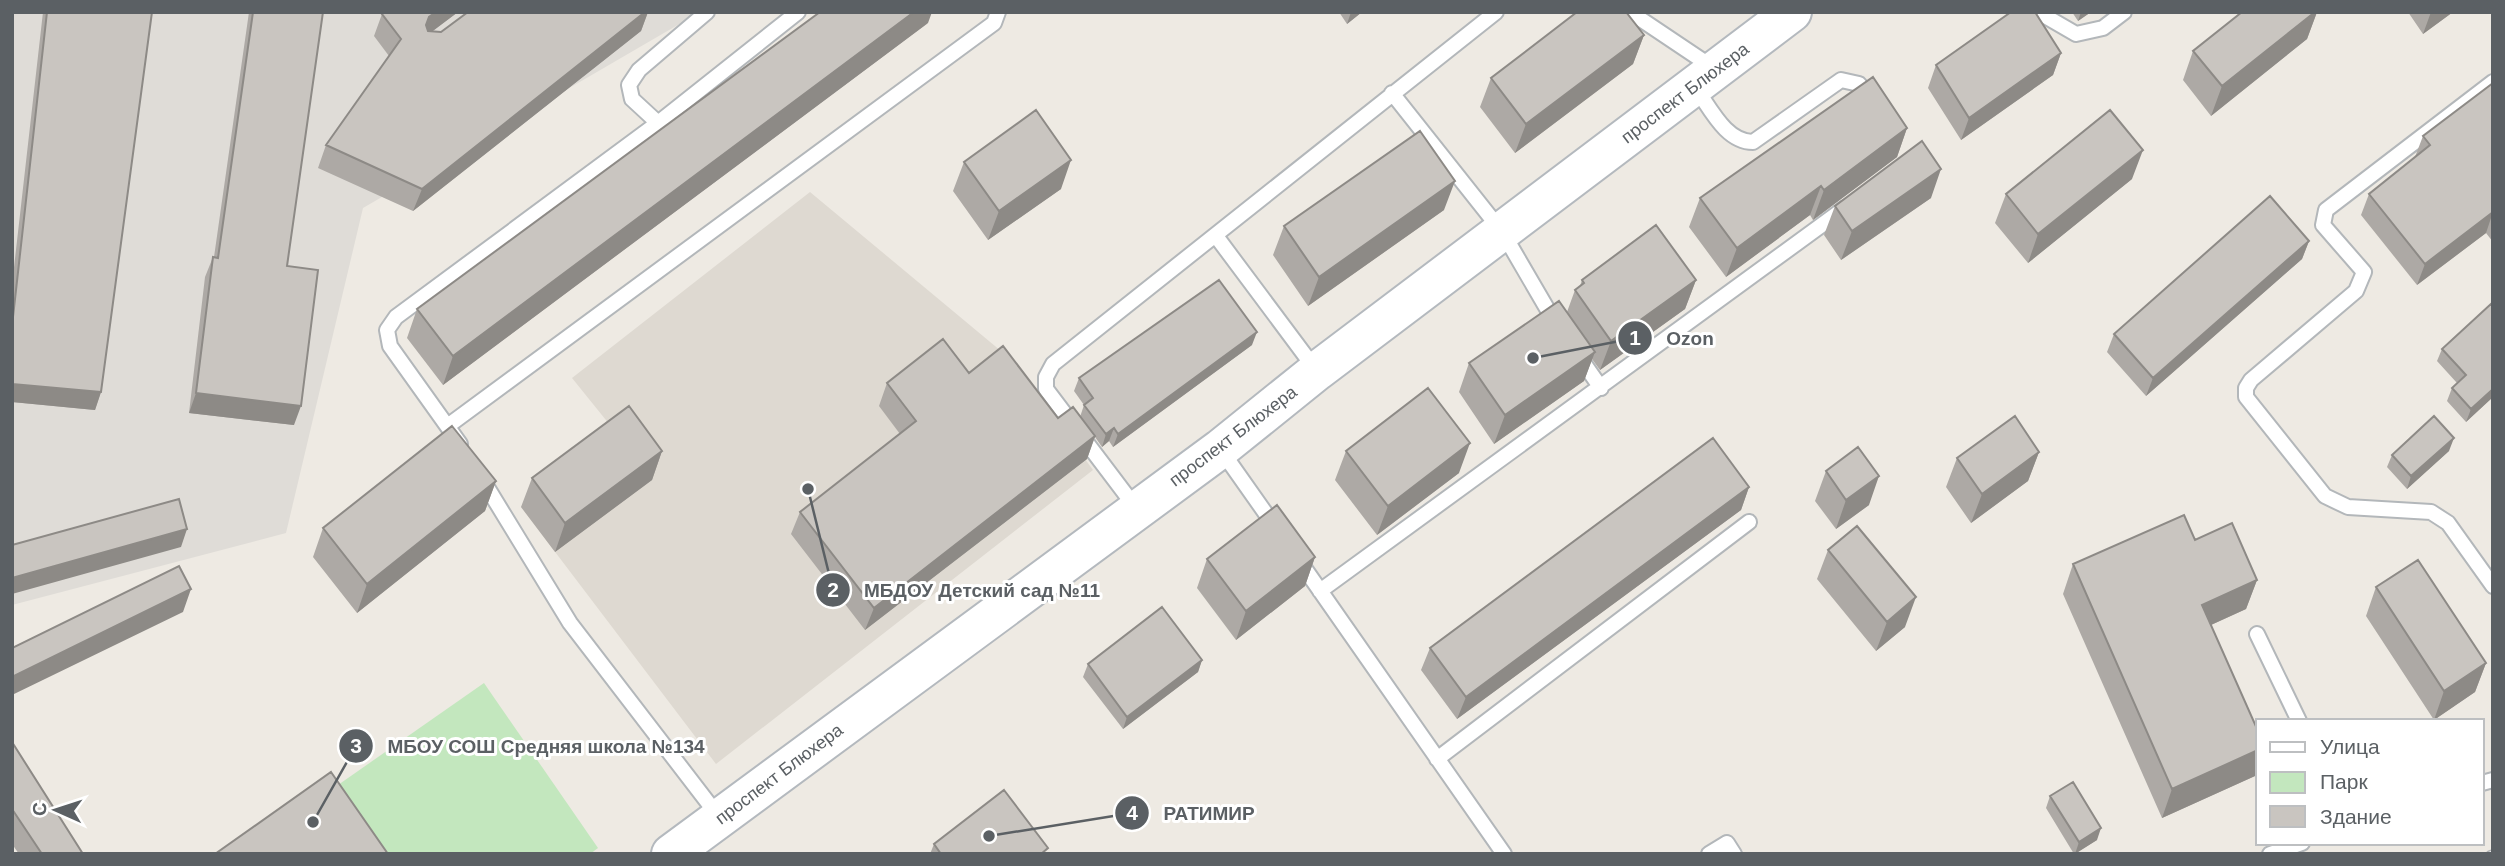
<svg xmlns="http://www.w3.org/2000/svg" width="2505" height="866" font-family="Arial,sans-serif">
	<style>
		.industrial { fill: #dfdcd7 }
		.education { fill: #ded9d1 }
		.green { fill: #c3e7be }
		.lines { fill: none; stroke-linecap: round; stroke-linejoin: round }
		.lane-casing { stroke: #b3b7ba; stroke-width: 18 }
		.secondary-casing { stroke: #b4b9be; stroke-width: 42 }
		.lane { stroke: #fff; stroke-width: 14 }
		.secondary { stroke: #fff; stroke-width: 38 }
		.rail-casing { stroke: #b2b3b4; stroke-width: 8 }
		.rail { stroke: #fff; stroke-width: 5; stroke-dasharray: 16; stroke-linecap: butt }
		.wall { fill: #ada9a5 }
		.shaded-wall { fill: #8d8a86 }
		.building { fill: #c9c5c0; stroke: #8d8a86; stroke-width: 2 }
		.labels { text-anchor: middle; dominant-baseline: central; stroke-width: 6; stroke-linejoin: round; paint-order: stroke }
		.street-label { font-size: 18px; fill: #5b6064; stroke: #fff }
		.leader { fill: none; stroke: #5b6064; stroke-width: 2.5 }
		.callout-dot { fill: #5b6064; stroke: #fff; stroke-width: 2.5 }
		.mark-label { font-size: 21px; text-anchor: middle; font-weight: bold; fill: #fff }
		.callout-label { font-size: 19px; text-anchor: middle; font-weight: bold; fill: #5b6064; stroke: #fff; stroke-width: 6; stroke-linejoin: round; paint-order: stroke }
	</style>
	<rect width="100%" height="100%" fill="#eeeae3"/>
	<path class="industrial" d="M 12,12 L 700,12 L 363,208 L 286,533 L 12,605 Z"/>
	<path class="education" d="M 810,192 L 1013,361 L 1093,470 L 716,764 L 521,507 L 618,435 L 572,378 Z"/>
	<path class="green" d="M 484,683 L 598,848 L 590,854 L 385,854 L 338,785 Z"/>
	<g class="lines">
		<g class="lane-casing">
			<path id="lane" d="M 1630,12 L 1715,69
				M 2038,12 L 2076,34 L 2103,28 L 2124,12
				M 2493,82 L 2326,210 L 2323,225 L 2364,272 L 2356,291 L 2251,380 L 2246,388 L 2246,397 L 2325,496 L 2348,507 L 2431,512 L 2448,523 L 2493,586
				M 1694,86 C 1710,107 1725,142 1753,142 L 1841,80 L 1859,84 L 1870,100
				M 1392,93 L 1503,233 L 1556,324
				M 658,123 L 632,99 L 629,85 L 639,70 L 707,12
				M 1216,236 L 1316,370
				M 1578,355 L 1601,388
				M 449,425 L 994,23 L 998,12
				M 460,444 L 390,346 L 387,330 L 396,317 L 658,123 L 798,12
				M 1221,450 L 1276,528
				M 482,479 L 570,623 L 719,817
				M 1136,508 L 1046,389 L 1046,377 L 1053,364 L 1496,12
				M 1298,559 L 1504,854
				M 1320,591 L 1845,208
				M 2257,634 L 2299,721
				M 1437,759 L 1749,522
				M 2482,783 L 2493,780
				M 1709,854 L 1727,843 L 1734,854
				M 2270,854 L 2302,843"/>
		</g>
		<g class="secondary-casing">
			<path id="secondary" d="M 671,854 L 1220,449 L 1317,371 L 1792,12"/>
		</g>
		<use href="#lane" class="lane"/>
		<use href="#secondary" class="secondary"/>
		<g class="rail-casing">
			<path id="rail" d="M 2490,854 L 2493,853"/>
		</g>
		<use href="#rail" class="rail"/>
	</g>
	<path class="wall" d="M 43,12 L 152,12 L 101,392 L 95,410 L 12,402 L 12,285 Z
		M 249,12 L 323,12 L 287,266 L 294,425 L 189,413 L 205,277 L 213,257 L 214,257 Z
		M 384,12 L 458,12 L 432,31 L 441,32 L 468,12 L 648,12 L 641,31 L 413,211 L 318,168 L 326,145 L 389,56 L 374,36 L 382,14 Z
		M 1339,12 L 1362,12 L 1347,24 Z
		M 2072,12 L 2091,12 L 2078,21 Z
		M 2242,12 L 2317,12 L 2307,39 L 2211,116 L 2183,80 L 2193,51 Z
		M 2408,12 L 2453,12 L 2423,34 Z
		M 928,23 L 443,385 L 407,338 L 417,309 Z
		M 1644,35 L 1633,64 L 1515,153 L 1480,107 L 1491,78 Z
		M 2061,53 L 2053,75 L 1961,140 L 1928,88 L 1936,65 Z
		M 2493,83 L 2493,242 L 2486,233 L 2417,285 L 2361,215 L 2369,194 L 2415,157 L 2423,136 Z
		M 1907,128 L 1897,157 L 1813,220 L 1810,215 L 1726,277 L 1689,227 L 1700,198 Z
		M 964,162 L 1061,189 L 988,240 L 953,191 Z
		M 2132,179 L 2028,263 L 1995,223 L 2006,194 Z
		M 1931,198 L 1841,260 L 1824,235 L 1835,206 Z
		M 1444,210 L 1308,306 L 1273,255 L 1284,226 Z
		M 2309,241 L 2302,259 L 2146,396 L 2107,352 L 2114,334 Z
		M 1582,280 L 1696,280 L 1685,309 L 1600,370 L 1592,359 L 1584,381 L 1494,444 L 1459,392 L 1469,363 L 1567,312 L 1575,290 L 1580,286 Z
		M 2493,304 L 2493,397 L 2466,422 L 2447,401 L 2452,388 L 2457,383 L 2437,361 L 2442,349 Z
		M 1252,345 L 1113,447 L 1109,441 L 1102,447 L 1095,437 L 1087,459 L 865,630 L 791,534 L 800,512 L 900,434 L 879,406 L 887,383 L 969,373 L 1058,418 L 1080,417 L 1084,405 L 1074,391 L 1079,378 Z
		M 662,451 L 652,480 L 555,552 L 521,507 L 532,478 Z
		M 1346,451 L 1459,473 L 1377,535 L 1335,480 Z
		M 2449,451 L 2407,489 L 2387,467 L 2392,455 Z
		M 2039,452 L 2028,481 L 1971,523 L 1946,487 L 1957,458 Z
		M 1826,471 L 1869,505 L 1836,529 L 1815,501 Z
		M 496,481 L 485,511 L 357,613 L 313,557 L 323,528 Z
		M 1749,487 L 1741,510 L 1457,719 L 1421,670 L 1430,648 Z
		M 2195,540 L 2257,580 L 2246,609 L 2211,625 L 2258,731 L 2258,767 L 2255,776 L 2162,818 L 2063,594 L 2073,564 Z
		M 1828,550 L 1905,627 L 1876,651 L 1817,579 Z
		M 1315,557 L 1305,586 L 1236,640 L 1197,588 L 1207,559 Z
		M 2376,587 L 2486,663 L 2475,692 L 2434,720 L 2366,616 Z
		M 1202,660 L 1198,672 L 1123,729 L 1083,677 L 1088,664 Z
		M 12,742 L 83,854 L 19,854 L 12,844 Z
		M 2050,796 L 2097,840 L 2074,854 L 2046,808 Z
		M 934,844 L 1046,854 L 930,854 Z"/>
	<path class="shaded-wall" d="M 436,12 L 458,12 L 421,40 L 429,17 Z
		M 645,12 L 648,12 L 641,31 L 413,211 L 422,189 Z
		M 914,12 L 932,12 L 928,23 L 443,385 L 453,356 Z
		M 1351,12 L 1362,12 L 1347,24 Z
		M 2081,12 L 2091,12 L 2078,21 Z
		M 2315,12 L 2317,12 L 2307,39 L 2211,116 L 2222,86 Z
		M 2431,12 L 2453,12 L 2423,34 Z
		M 1644,35 L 1633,64 L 1515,153 L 1526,124 Z
		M 2061,53 L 2053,75 L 1961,140 L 1969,118 Z
		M 1907,128 L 1897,157 L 1813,220 L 1824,190 Z
		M 2143,150 L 2132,179 L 2028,263 L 2038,234 Z
		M 1071,160 L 1061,189 L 988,240 L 999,211 Z
		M 1941,169 L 1931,198 L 1841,260 L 1852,231 Z
		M 1455,181 L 1444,210 L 1308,306 L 1319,277 Z
		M 1821,186 L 1810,215 L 1726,277 L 1737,248 Z
		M 2493,212 L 2486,233 L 2417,285 L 2425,264 Z
		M 2309,241 L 2302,259 L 2146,396 L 2153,378 Z
		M 1696,280 L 1685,309 L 1600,370 L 1611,341 Z
		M 1257,332 L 1252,345 L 1113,447 L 1118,434 Z
		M 1595,352 L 1584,381 L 1494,444 L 1505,415 Z
		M 12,384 L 101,392 L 95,410 L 12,402 Z
		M 2493,389 L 2493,397 L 2466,422 L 2471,409 Z
		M 196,393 L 301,406 L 294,425 L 189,413 Z
		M 1114,428 L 1109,441 L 1102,447 L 1106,434 Z
		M 1095,436 L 1087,459 L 865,630 L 874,608 Z
		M 2454,438 L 2449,451 L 2407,489 L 2411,476 Z
		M 1470,443 L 1459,473 L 1377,535 L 1388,506 Z
		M 662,451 L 652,480 L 555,552 L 565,523 Z
		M 2039,452 L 2028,481 L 1971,523 L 1982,494 Z
		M 1879,476 L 1869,505 L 1836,529 L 1846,500 Z
		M 496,481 L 485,511 L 357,613 L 367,584 Z
		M 1749,487 L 1741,510 L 1457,719 L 1466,697 Z
		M 187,529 L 181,547 L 12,594 L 12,578 Z
		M 1315,557 L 1305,586 L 1236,640 L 1246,611 Z
		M 2257,580 L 2246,609 L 2191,634 L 2202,605 Z
		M 191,589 L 183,612 L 12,695 L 12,677 Z
		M 1916,597 L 1905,627 L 1876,651 L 1887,622 Z
		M 1202,660 L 1198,672 L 1123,729 L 1127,717 Z
		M 2486,663 L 2475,692 L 2434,720 L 2444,691 Z
		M 2258,750 L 2258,767 L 2255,776 L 2162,818 L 2172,789 Z
		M 2101,828 L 2097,840 L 2075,854 L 2079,842 Z"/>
	<path class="building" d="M 47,12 L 152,12 L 101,392 L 12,384 L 12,326 Z
		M 253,12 L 323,12 L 287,266 L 318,270 L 301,406 L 196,393 L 213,257 L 218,258 Z
		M 384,12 L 436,12 L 429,17 L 426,25 L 428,31 L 441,32 L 468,12 L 645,12 L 422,189 L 326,145 L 401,39 L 382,14 Z
		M 820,12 L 914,12 L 453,356 L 417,309 Z
		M 1577,12 L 1626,12 L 1644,35 L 1526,124 L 1491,78 Z
		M 2011,12 L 2035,12 L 2061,53 L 1969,118 L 1936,65 Z
		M 2242,12 L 2315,12 L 2222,86 L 2193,51 Z
		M 1873,77 L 1907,128 L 1824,190 L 1821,186 L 1737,248 L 1700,198 Z
		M 2493,83 L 2493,212 L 2425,264 L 2369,194 L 2430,145 L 2423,136 Z
		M 1036,110 L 1071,160 L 999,211 L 964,162 Z
		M 2110,110 L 2143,150 L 2038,234 L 2006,194 Z
		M 1420,131 L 1455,181 L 1319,277 L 1284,226 Z
		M 1922,141 L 1941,169 L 1852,231 L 1835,206 Z
		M 2270,196 L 2309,241 L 2153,378 L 2114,334 Z
		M 1656,225 L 1696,280 L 1611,341 L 1575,290 L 1584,283 L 1582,280 Z
		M 1219,280 L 1257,332 L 1118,434 L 1114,428 L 1106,434 L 1084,405 L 1093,398 L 1079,378 Z
		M 1559,301 L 1595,352 L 1505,415 L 1469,363 Z
		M 2492,303 L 2493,389 L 2471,409 L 2452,388 L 2466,375 L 2442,349 Z
		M 943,339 L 969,373 L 1003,346 L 1058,418 L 1073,407 L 1095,436 L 874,608 L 800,512 L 916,421 L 887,383 Z
		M 1428,388 L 1470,443 L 1388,506 L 1346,451 Z
		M 629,406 L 662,451 L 565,523 L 532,478 Z
		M 2015,416 L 2039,452 L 1982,494 L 1957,458 Z
		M 2434,416 L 2454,438 L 2411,476 L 2392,455 Z
		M 452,426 L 496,481 L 367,584 L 323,528 Z
		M 1713,438 L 1749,487 L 1466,697 L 1430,648 Z
		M 1858,447 L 1879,476 L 1846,500 L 1826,471 Z
		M 179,499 L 187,529 L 12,578 L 12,545 Z
		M 1277,505 L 1315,557 L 1246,611 L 1207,559 Z
		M 2184,515 L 2195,540 L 2232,523 L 2257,580 L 2202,605 L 2258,731 L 2258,750 L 2172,789 L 2073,564 Z
		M 1857,526 L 1916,597 L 1887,622 L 1828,550 Z
		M 2418,560 L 2486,663 L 2444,691 L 2376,587 Z
		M 179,566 L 191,589 L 12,677 L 12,648 Z
		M 1162,607 L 1202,660 L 1127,717 L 1088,664 Z
		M 12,742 L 83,854 L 42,854 L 12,809 Z
		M 331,772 L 388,854 L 215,854 Z
		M 2073,782 L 2101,828 L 2079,842 L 2050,796 Z
		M 1004,790 L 1048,848 L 1041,854 L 941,854 L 934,844 Z"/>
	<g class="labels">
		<g class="street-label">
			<text transform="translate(1685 93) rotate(-37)">проспект Блюхера</text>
			<text transform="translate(1233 436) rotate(-37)">проспект Блюхера</text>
			<text transform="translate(779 774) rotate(-37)">проспект Блюхера</text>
		</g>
	</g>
	<path class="leader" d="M1533 358L1635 338M808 489L833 590M313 822L356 746M989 836L1132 813"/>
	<g class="callout-dot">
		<circle cx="1533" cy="358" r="7"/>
		<circle cx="808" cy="489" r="7"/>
		<circle cx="313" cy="822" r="7"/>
		<circle cx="989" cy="836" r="7"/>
		<circle cx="1635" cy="338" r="18"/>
		<circle cx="833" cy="590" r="18"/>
		<circle cx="356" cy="746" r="18"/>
		<circle cx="1132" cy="813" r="18"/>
	</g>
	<g class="mark-label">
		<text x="1635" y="345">1</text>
		<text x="833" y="597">2</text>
		<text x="356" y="753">3</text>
		<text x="1132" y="820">4</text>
	</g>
	<g class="callout-label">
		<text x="1690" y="345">Ozon</text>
		<text x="982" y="597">МБДОУ Детский сад №11</text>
		<text x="546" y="753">МБОУ СОШ Средняя школа №134</text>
		<text x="1209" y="820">РАТИМИР</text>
	</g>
	<rect width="2505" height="866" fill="none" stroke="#5b6064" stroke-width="28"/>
	<rect x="2256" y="719" width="228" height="126" fill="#ffffff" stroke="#bdbfc1" stroke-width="2"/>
	<rect x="2270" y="742" width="35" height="10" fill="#ffffff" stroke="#bdbfc1" stroke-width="2"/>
	<text x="2320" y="754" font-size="21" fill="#5b6064">Улица</text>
	<rect x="2270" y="772" width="35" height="21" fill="#c3e7be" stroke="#bdbfc1" stroke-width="2"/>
	<text x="2320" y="789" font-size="21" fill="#5b6064">Парк</text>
	<rect x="2270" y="806" width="35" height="21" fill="#c9c5c0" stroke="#bdbfc1" stroke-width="2"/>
	<text x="2320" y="824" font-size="21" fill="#5b6064">Здание</text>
	<g transform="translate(56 810) rotate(273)" stroke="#ffffff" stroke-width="5" paint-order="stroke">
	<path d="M0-5L12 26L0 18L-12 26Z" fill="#5b6064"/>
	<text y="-10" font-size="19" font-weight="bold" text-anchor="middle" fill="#5b6064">С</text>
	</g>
</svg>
